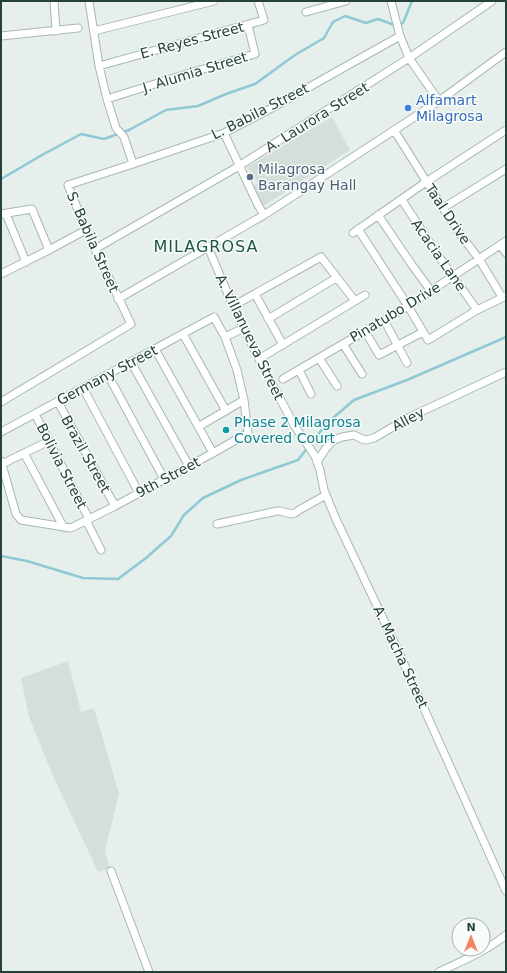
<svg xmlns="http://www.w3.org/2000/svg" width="507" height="973" font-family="'DejaVu Sans',sans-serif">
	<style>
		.built { fill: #d4dfda }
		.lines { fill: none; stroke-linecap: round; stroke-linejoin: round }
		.stream { stroke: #8ec9d4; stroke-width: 2.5 }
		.minor-casing { stroke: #a8b8b2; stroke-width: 9 }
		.minor { stroke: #fff; stroke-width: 7 }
		.shop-dot { fill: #3f7fe0; stroke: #f7fbf9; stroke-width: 1.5 }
		.service-dot { fill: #5c6f8a; stroke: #f7fbf9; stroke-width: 1.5 }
		.culture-dot { fill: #0f9aa8; stroke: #f7fbf9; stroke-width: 1.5 }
		.labels { text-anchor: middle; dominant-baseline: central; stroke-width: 3; stroke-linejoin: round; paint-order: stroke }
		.street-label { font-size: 14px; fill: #24423a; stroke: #f7fbf9 }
		.shop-label { font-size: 14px; fill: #366cbe; stroke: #f7fbf9; text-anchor: start }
		.service-label { font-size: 14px; fill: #4e5e75; stroke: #f7fbf9; text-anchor: start }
		.culture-label { font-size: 14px; fill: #0d838f; stroke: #f7fbf9; text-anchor: start }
		.quarter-label { font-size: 16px; letter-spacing: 1px; fill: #1f5548; stroke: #f7fbf9 }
	</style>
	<rect width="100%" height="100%" fill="#e6efeb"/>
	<path class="built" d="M 332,117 L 350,150 L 262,207 L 250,188 L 258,183 L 247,167 Z
		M 68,661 L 81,712 L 94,708 L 119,794 L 105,851 L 110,869 L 98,872 L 53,776 L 29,717 L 21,678 Z"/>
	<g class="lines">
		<path class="stream" d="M 1,179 L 42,155 L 81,134 L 104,139 L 129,130 L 166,110 L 198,106 L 226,94 L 255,84 L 295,55 L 324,38 L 333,22 L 345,16 L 366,23 L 378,19 L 397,26 L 403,23 L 412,1
			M 1,556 L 27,561 L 83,578 L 118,579 L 146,558 L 171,536 L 184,515 L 203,498 L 241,480 L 298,460 L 327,423 L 354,400 L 407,380 L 506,337"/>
		<g class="minor-casing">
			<path id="minor" d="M 54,1 L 56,31
				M 89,1 L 99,66 L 107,99 L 116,128 L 124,137 L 133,164
				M 391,1 L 400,36 L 409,58 L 439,101
				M 306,12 L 346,1
				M 94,31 L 214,1
				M 1,36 L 78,28
				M 99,66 L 264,20 L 258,1
				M 107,99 L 193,72 L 255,54 L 248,25
				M 394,130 L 443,208 L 460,234 L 479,259 L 502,297
				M 224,133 L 258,205 L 264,215
				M 402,200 L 435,251 L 477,310
				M 443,208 L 506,169
				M 1,214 L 32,209 L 49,250
				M 6,214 L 26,262
				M 378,215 L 412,265 L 431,291
				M 358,229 L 408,306 L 428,340 L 477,310 L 506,296
				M 353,233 L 426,182 L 506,130
				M 500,245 L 506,253
				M 208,247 L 233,306 L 259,359 L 294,425 L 315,456 L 320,470 L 324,490 L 335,517 L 395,644 L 506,891
				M 95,249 L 234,169 L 409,58 L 492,1
				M 1,274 L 49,250 L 86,230
				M 255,294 L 283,345
				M 118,299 L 264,215 L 439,101 L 506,52
				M 233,306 L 321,257 L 355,301
				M 268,319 L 336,278
				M 384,320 L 407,363
				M 365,331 L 379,355 L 423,332
				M 183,334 L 226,411
				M 225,337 L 244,328
				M 343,344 L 362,374
				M 155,349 L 213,453
				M 319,358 L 337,386
				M 259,359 L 365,295
				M 131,362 L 189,466
				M 299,370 L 311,394
				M 108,375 L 164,479
				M 283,379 L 408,306 L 506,241
				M 83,388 L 139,493
				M 1,402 L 131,324 L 86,230 L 68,185 L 133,164 L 224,133 L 270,109 L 400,36
				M 58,402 L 115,506
				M 35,414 L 89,519
				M 198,427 L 244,400
				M 1,432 L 214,317 L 225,337 L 237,370 L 244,400 L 248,433 L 213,453 L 115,506 L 71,528 L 21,520 L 16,514 L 1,461
				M 24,453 L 64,528
				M 317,462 L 326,448 L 334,440 L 342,437 L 354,435 L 362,439 L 366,440 L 374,438 L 410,417 L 506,372
				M 2,464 L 49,441
				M 86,520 L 101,550
				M 217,524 L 277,511 L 280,511 L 291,514 L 295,513 L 299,510 L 326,495
				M 111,871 L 149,972
				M 439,972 C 462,961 486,951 506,935"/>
		</g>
		<use href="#minor" class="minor"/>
	</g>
	<circle class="shop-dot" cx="408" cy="108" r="4"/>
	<circle class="service-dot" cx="250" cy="177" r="4"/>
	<circle class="culture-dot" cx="226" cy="430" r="4"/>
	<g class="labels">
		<g class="street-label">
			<text transform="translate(192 40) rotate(-15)">E. Reyes Street</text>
			<text transform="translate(195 72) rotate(-17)">J. Alumia Street</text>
			<text transform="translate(260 111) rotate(-27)">L. Babila Street</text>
			<text transform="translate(317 117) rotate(-32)">A. Laurora Street</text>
			<text transform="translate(448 214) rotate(56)">Taal Drive</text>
			<text transform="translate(93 242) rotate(66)">S. Babila Street</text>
			<text transform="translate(439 255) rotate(55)">Acacia Lane</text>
			<text transform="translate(395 312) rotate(-31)">Pinatubo Drive</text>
			<text transform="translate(250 337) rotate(64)">A. Villanueva Street</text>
			<text transform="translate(107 375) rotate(-28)">Germany Street</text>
			<text transform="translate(408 419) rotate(-28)">Alley</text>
			<text transform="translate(86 454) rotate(61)">Brazil Street</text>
			<text transform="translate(62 466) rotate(63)">Bolivia Street</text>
			<text transform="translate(168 477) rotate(-28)">9th Street</text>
			<text transform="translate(401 657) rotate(65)">A. Macha Street</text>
		</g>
		<g class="shop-label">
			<text x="416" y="100">Alfamart<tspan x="416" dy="16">Milagrosa</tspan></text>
		</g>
		<g class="service-label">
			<text x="258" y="169">Milagrosa<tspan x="258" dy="16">Barangay Hall</tspan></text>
		</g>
		<g class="culture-label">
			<text x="234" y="422">Phase 2 Milagrosa<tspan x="234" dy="16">Covered Court</tspan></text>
		</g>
		<g class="quarter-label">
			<text x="206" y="246">MILAGROSA</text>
		</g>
	</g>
	<rect width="507" height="973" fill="none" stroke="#24423a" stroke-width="4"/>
	<g transform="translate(471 937)"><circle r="19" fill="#f7fbf9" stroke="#a3b1ad"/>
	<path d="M0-3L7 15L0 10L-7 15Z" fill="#f4845f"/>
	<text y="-6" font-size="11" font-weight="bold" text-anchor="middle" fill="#24423a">N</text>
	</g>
</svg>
